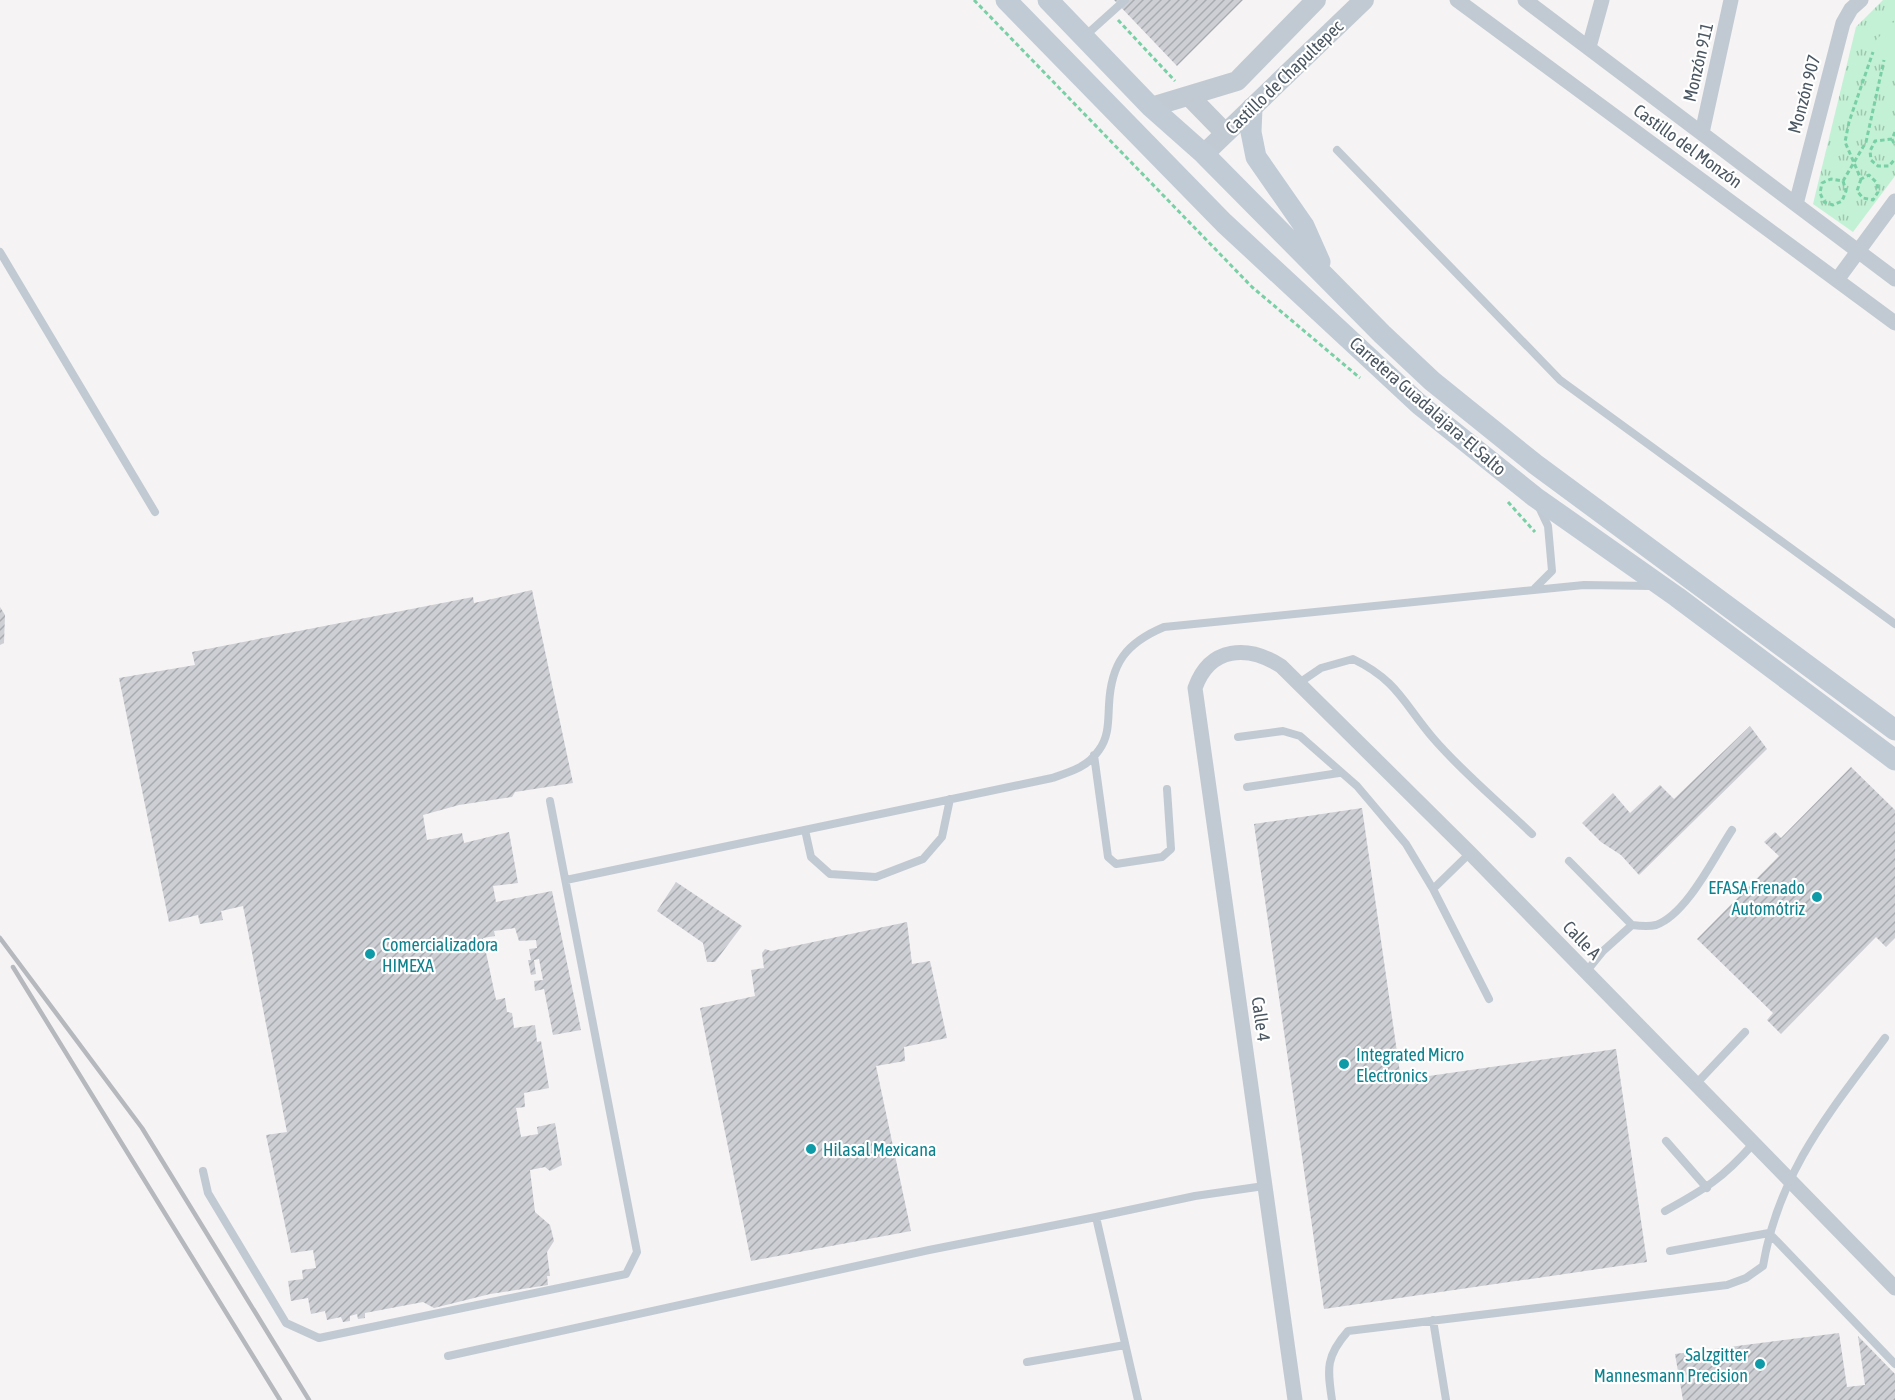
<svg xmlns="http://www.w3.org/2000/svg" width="1895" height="1400" font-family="'Asap Condensed',sans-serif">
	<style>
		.grass { fill: url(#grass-tufts) }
		.pitch { fill: #c3f1d5 }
		.building { fill: url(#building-hatch) }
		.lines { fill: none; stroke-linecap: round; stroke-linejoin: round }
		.path { stroke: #7ad0a6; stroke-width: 3; stroke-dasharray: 4.5 3; stroke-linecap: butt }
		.service { stroke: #c1cad2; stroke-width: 8 }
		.minor { stroke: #c1cad2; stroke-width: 15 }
		.tertiary { stroke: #c1cad2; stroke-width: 20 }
		.secondary { stroke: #c1cbd6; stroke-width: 21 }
		.rail { stroke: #b5b8bd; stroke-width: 4.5 }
		.culture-dot { fill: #0f9aa8; stroke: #fff; stroke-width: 2 }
		.labels { text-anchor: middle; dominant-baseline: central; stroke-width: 4.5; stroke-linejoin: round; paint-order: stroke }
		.street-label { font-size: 18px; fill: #4a5661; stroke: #fff }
		.culture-label { font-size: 18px; fill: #0d838f; stroke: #fff; text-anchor: start }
	</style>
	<defs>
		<pattern id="grass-tufts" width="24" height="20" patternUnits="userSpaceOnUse" patternTransform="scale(1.5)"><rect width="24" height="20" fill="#c3f1d5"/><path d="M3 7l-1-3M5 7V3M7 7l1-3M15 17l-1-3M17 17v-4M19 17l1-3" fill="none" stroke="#a0c6b0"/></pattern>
		<pattern id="building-hatch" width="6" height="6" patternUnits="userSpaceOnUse" patternTransform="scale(1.5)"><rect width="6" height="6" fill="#cdcfd5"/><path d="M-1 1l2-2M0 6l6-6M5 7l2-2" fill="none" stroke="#a8abb0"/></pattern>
	</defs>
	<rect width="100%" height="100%" fill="#f5f3f3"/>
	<path class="grass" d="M 1883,0 L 1895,0 L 1895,176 L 1853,232 L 1813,204 L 1856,27 Z"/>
	<path class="pitch" d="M 1895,21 L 1895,68 L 1868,48 Z"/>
	<path class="building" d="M 1114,0 L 1243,0 L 1177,66 Z
		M 532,590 L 573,783 L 515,792 L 512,797 L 459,805 L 423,815 L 427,840 L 462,833 L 464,843 L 509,832 L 518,883 L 493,886 L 496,902 L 552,891 L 581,1030 L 553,1035 L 544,989 L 535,991 L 534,981 L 543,980 L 539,959 L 534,960 L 536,974 L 531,975 L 528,960 L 531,960 L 529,949 L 537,948 L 536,940 L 519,941 L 515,928 L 494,931 L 495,936 L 483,938 L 496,1000 L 505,998 L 507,1012 L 512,1013 L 514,1028 L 535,1025 L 537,1042 L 541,1041 L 549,1088 L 524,1093 L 525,1107 L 516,1108 L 521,1137 L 538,1134 L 537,1127 L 555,1123 L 562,1165 L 550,1171 L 545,1167 L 530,1170 L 535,1212 L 550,1225 L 554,1241 L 547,1252 L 550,1276 L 547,1276 L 548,1285 L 490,1294 L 434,1308 L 423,1302 L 365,1313 L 365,1318 L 358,1319 L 357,1314 L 350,1316 L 350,1321 L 343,1322 L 341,1317 L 327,1320 L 325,1311 L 311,1314 L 308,1298 L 291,1301 L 288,1281 L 303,1279 L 302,1270 L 316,1268 L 313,1250 L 291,1253 L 266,1135 L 287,1132 L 243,906 L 221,911 L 223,920 L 200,924 L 198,915 L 169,922 L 119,678 L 195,665 L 192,652 L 473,597 L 474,603 Z
		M 0,607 L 5,615 L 4,643 L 0,645 Z
		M 1750,726 L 1767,749 L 1639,875 L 1621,855 L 1601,842 L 1582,823 L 1613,793 L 1630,813 L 1660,785 L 1674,799 Z
		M 1851,767 L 1895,810 L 1895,938 L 1886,947 L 1876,937 L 1781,1034 L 1767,1020 L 1773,1013 L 1697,939 L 1779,856 L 1764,842 L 1775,832 L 1781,838 Z
		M 1362,808 L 1401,1080 L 1616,1049 L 1647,1262 L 1324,1309 L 1254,824 Z
		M 676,882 L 742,926 L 715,962 L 707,962 L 703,943 L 657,911 Z
		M 907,922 L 912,964 L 930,961 L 947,1038 L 904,1047 L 905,1061 L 876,1066 L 911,1231 L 751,1261 L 700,1008 L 755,996 L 751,970 L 764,968 L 762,953 L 765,949 L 771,951 Z
		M 1839,1333 L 1847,1387 L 1865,1385 L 1858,1336 L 1895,1374 L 1895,1400 L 1683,1400 L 1675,1354 Z"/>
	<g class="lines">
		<path class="path" d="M 974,0 L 1252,287 L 1360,378
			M 1118,20 L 1175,81
			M 1895,132 L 1892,139 L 1895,146
			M 1892,139 L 1875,141 L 1870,151 L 1871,160 L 1878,166 L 1889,166 L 1895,159
			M 1861,179 L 1857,191 L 1863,198 L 1873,200 L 1878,192 L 1877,183 L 1869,175 L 1861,179 L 1845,142 L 1849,122 L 1873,52
			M 1843,181 L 1846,191 L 1842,201 L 1833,205 L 1824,202 L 1820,193 L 1822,183 L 1831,179 L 1843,181 L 1866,142 L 1884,60
			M 1508,502 L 1535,532"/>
		<path class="service" d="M 1085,36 L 1125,0
			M 1337,150 L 1560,380 L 1895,624
			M 0,252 L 155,512
			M 1535,588 L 1552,571 L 1548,526 L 1539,507
			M 1299,683 L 1321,668 L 1353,659 C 1397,680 1404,704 1433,738 C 1463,773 1500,803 1532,834
			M 1238,737 L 1283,731 L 1300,736 L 1357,786 L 1406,844 L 1433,889 L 1470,853
			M 1094,755 L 1108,857 L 1116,864 L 1162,857 L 1171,849 L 1167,789
			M 1247,787 L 1339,773
			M 805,830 L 811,857 L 830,874 L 876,877 L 923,859 L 942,837 L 950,799
			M 1569,861 L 1632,925 L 1603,951 L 1586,972
			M 566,880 L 1052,778 C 1070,772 1088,767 1099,750 C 1109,737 1108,721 1109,705 C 1111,663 1126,643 1164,627 L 1584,585 L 1652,586
			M 1433,889 L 1489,999
			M 1632,925 C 1640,926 1648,927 1656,925 C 1687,914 1714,857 1732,830
			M 1695,1085 L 1745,1032
			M 1666,1141 L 1707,1188
			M 203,1171 L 208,1193 L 286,1323 L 319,1338 L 626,1274 L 637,1252 L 550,801
			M 1665,1211 C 1705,1189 1722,1179 1753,1144
			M 1769,1233 L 1895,1364
			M 1670,1251 L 1769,1233
			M 1433,1320 L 1446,1400
			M 448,1356 L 929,1250 L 1096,1217
			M 1027,1362 L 1125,1345
			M 1138,1400 L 1096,1217 L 1195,1196 L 1264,1186
			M 1332,1400 C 1327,1368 1326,1356 1348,1331 L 1727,1285 L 1746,1278 L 1763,1266 C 1779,1171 1830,1112 1885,1038"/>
		<path class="minor" d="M 1457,0 L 1895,323
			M 1525,0 L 1895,279
			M 1589,47 L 1602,0
			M 1702,133 L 1731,0
			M 1796,204 L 1843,23 L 1851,9 L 1861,0
			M 1837,280 L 1895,201
			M 1295,1400 L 1195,688 C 1210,646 1248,645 1281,666 L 1470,853 L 1895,1288"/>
		<path class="tertiary" d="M 1189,96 L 1225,133
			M 1151,107 L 1237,81 L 1316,0
			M 1204,154 L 1364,0"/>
		<path class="secondary" d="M 1006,0 L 1224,223 L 1420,405 L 1535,497 L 1677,597 L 1895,760
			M 1048,0 L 1151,107 L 1204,154 L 1382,334 L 1432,381 L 1535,464 L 1895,730
			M 1252,108 L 1251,132 L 1256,157 L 1304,226 L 1320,262"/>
		<path class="rail" d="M 0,938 L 142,1128 L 309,1400
			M 13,967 L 280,1400"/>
	</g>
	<g class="culture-dot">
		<circle cx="1817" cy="897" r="6"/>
		<circle cx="370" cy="954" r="6"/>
		<circle cx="1344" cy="1064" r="6"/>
		<circle cx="811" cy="1149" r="6"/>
		<circle cx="1760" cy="1364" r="6"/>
	</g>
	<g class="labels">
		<g class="street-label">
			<text transform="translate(1698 62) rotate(-77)">Monzón 911</text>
			<text transform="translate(1284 77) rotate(-44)">Castillo de Chapultepec</text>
			<text transform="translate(1804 94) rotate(-75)">Monzón 907</text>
			<text transform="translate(1688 146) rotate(36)">Castillo del Monzón</text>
			<text transform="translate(1428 406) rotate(41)">Carretera Guadalajara-El Salto</text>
			<text transform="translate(1582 940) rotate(46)">Calle A</text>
			<text transform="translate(1261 1019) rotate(82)">Calle 4</text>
		</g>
		<g class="culture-label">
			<text x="1805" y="887" text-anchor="end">EFASA Frenado<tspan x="1805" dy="21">Automótriz</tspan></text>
			<text x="382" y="944">Comercializadora<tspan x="382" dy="21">HIMEXA</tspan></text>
			<text x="1356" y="1054">Integrated Micro<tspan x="1356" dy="21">Electronics</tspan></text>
			<text x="823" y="1149">Hilasal Mexicana</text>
			<text x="1748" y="1354" text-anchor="end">Salzgitter<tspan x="1748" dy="21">Mannesmann Precision</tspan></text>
		</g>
	</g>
</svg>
